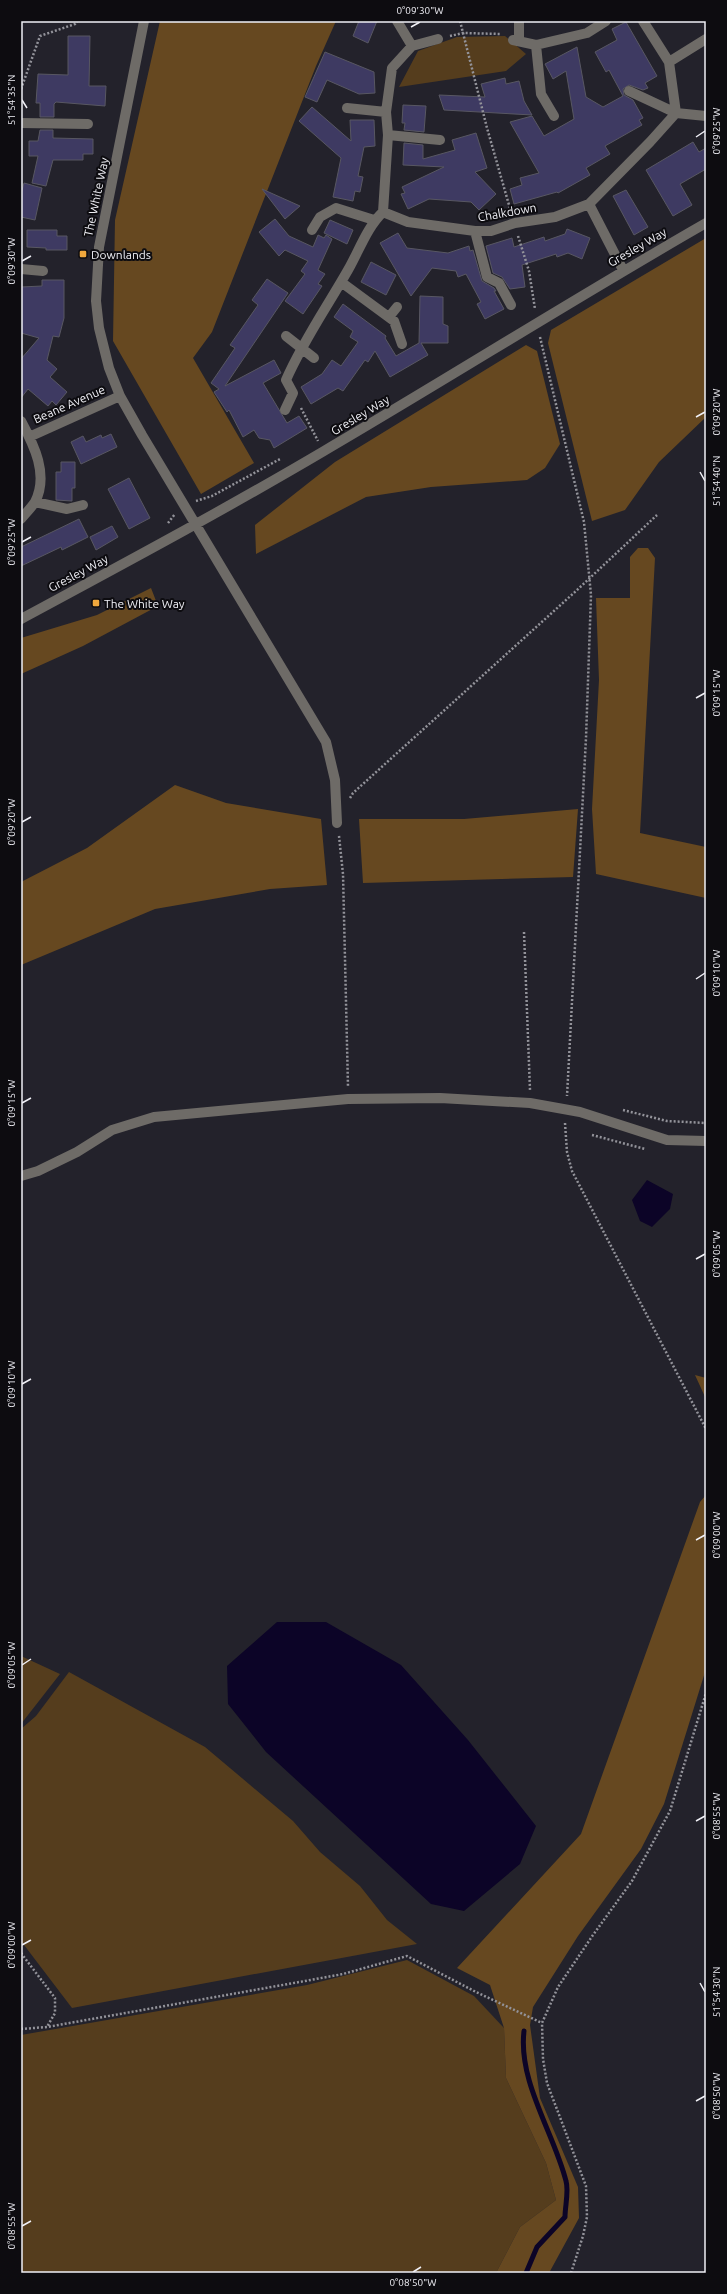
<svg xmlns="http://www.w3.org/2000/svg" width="727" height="2294" font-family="Ubuntu,sans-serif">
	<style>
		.green { fill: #553d1d }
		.forest { fill: #664820 }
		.water { fill: #0c0427 }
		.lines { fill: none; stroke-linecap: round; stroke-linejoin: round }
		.stream { stroke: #0c0427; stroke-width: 5 }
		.building { fill: #3e3a62; stroke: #585762 }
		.path { stroke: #93939a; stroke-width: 2.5; stroke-dasharray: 2 2; stroke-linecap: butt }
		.minor { stroke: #6e6b67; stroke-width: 10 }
		.ticks { fill: none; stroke: #f0f0f6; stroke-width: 1.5 }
		.poi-dot { fill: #efa73d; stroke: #0d0c10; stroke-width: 1.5 }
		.labels { text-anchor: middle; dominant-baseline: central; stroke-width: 4; stroke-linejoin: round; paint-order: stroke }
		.street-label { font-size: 12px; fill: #f0f0f6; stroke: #0d0c10 }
		.poi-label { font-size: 12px; fill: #f0f0f6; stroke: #0d0c10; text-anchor: start }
		.neatline { fill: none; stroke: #f0f0f6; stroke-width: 1.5 }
		.ticks-label { font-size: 10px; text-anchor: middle; fill: #f0f0f6 }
	</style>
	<rect width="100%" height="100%" fill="#23222b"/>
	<path class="green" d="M 505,36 L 526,54 L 506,71 L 399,87 L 418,51 L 457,37 Z
		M 21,1656 L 60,1674 L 21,1724 Z
		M 69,1672 L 205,1747 L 293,1821 L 320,1852 L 360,1886 L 387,1920 L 417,1944 L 72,2008 L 21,1941 L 21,1729 L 36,1716 Z
		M 407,1960 L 474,1996 L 504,2028 L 506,2078 L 546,2163 L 556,2200 L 520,2227 L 496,2273 L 21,2273 L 21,2035 L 307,1985 Z"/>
	<path class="forest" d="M 160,21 L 336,21 L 316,66 L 212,332 L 193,358 L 254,463 L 201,494 L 113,341 L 115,220 Z
		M 706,238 L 706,417 L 659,462 L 625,510 L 592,521 L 548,343 L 551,330 Z
		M 526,345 L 537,351 L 560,444 L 545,468 L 527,480 L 431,487 L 366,497 L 256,554 L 255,525 L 335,462 Z
		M 638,548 L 648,548 L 655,558 L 640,833 L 706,847 L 706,898 L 596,874 L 592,809 L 599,680 L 596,598 L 630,598 L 630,557 Z
		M 151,588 L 158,606 L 83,646 L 21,674 L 21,638 L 97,615 Z
		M 175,785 L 226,803 L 321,819 L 327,885 L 270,889 L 155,909 L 21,965 L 21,882 L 87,848 Z
		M 578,809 L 573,877 L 363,883 L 359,819 L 464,819 Z
		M 695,1375 L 706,1378 L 706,1399 Z
		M 706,1495 L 706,1669 L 664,1804 L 641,1849 L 578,1936 L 533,2007 L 530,2025 L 540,2098 L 578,2187 L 579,2218 L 549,2273 L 496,2273 L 520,2227 L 556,2200 L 546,2163 L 506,2078 L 504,2028 L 490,1985 L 457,1968 L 581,1834 L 700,1502 Z"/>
	<path class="water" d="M 647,1180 L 673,1194 L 670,1209 L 652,1227 L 640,1221 L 632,1200 Z
		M 277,1622 L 326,1622 L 401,1665 L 468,1740 L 536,1826 L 520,1864 L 464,1911 L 431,1904 L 266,1752 L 228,1704 L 227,1666 Z"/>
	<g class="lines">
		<path class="stream" d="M 524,2031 C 518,2082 554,2133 566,2181 C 569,2191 565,2206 565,2217 L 537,2247 L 526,2273"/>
	</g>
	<path class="building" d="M 359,21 L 377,21 L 368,43 L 353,36 Z
		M 626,22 L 657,76 L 645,83 L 648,88 L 643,90 L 629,85 L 623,89 L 624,95 L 633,100 L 643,118 L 639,120 L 642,125 L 605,146 L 610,154 L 586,168 L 590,175 L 558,193 L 557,192 L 514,204 L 510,189 L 522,185 L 520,178 L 539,173 L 510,122 L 532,116 L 544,136 L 574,119 L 566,71 L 553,79 L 545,64 L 577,47 L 586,97 L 603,107 L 623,96 L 609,70 L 606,72 L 595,52 L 617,40 L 612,29 Z
		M 68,36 L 90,36 L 89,86 L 106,86 L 105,106 L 56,102 L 54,104 L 54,117 L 40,117 L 40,103 L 36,103 L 38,74 L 68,75 Z
		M 325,52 L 374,72 L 375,93 L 359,94 L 327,80 L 317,102 L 305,97 Z
		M 505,78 L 506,84 L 519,81 L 524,101 L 532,115 L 444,110 L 439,95 L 485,97 L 481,84 Z
		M 403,105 L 426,106 L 424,132 L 404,130 L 405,123 L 402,123 Z
		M 312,107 L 351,141 L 350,120 L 374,120 L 375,146 L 364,147 L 358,176 L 363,177 L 360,192 L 355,191 L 353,201 L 333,197 L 341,158 L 299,121 Z
		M 40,130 L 53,130 L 53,138 L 93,139 L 93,154 L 83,154 L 83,160 L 53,160 L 46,186 L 32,183 L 38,156 L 29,156 L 29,141 L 38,141 Z
		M 476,133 L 487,168 L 475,172 L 496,194 L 479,210 L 471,202 L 429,199 L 408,209 L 401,194 L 405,193 L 402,187 L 444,167 L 403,165 L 404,143 L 423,145 L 423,159 L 455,150 L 452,140 Z
		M 693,142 L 699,152 L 706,148 L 706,169 L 680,184 L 692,205 L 673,216 L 646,170 Z
		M 24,183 L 42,188 L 35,220 L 21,217 L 21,194 Z
		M 262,189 L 300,206 L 285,219 Z
		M 626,190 L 648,227 L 634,235 L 613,196 Z
		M 275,219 L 289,236 L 313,247 L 318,235 L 324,238 L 326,235 L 332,239 L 318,270 L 325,274 L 318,284 L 322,286 L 303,314 L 285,301 L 305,274 L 301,271 L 308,261 L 285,250 L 279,256 L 259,232 Z
		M 330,220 L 353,230 L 347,244 L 324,233 Z
		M 567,229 L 590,238 L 582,259 L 568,253 L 557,257 L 556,254 L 522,265 L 525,287 L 510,289 L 502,277 L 493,273 L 486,246 L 512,238 L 514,247 L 544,237 L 545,241 L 565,234 Z
		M 27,230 L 57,230 L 57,236 L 67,236 L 67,250 L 46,250 L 46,248 L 27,247 Z
		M 398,233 L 407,248 L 448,253 L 469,246 L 470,251 L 473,250 L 482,281 L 494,288 L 496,291 L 494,291 L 504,309 L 485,319 L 477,304 L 481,302 L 466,274 L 458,277 L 456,271 L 432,268 L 411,296 L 380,243 Z
		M 371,262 L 396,275 L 386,295 L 361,282 Z
		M 267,279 L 288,293 L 225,386 L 274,360 L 281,373 L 263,383 L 287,423 L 299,416 L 307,428 L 274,448 L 270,440 L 259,438 L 254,430 L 243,437 L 229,410 L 227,412 L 214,392 L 219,389 L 211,383 L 235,348 L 230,345 L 258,305 L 252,300 Z
		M 42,280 L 64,280 L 64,318 L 59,337 L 53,336 L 47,360 L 57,369 L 50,377 L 67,392 L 56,405 L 52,401 L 48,406 L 28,389 L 21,398 L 21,359 L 39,338 L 21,333 L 21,287 L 42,286 Z
		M 420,296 L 443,297 L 443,324 L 448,326 L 448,343 L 421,343 L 428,355 L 390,377 L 375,351 L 368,362 L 365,360 L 343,391 L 338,388 L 311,404 L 301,387 L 322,374 L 332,360 L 341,366 L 358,342 L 350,337 L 353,331 L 334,317 L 343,304 L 386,336 L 385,338 L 396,356 L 419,343 Z
		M 111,434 L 117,447 L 81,464 L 71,442 L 83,436 L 86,442 L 101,435 L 102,438 Z
		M 61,462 L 75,462 L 75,488 L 72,488 L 72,501 L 56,500 L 56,472 L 61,472 Z
		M 129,478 L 150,518 L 129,529 L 108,489 Z
		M 79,519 L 88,537 L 62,550 L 61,547 L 21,566 L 21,547 Z
		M 112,526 L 118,537 L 96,550 L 90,537 Z"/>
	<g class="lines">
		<path class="path" d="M 460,21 L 487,128 L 511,212
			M 450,36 L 463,33 L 501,34
			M 21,89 L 40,36 L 75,24 L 77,21
			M 518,236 L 529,271 L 535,309
			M 540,337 L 584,522 L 591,595 L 586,738 L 567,1096
			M 301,408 L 318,441
			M 196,501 L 212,496 L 280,459
			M 168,523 L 175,514
			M 350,798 L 353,793 L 576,591 L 657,515
			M 339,836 L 343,874 L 348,1087
			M 524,932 L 530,1090
			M 623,1110 L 667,1121 L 706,1123
			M 565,1123 L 567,1152 L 572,1171 L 706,1429
			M 592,1135 L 645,1149
			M 21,1953 L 55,1998 L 55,2013 L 47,2027
			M 21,2029 L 47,2027 L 305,1981 L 343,1974 L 407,1956 L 476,1992 L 542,2023
			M 571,2273 L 583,2236 L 587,2217 L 586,2186 L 547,2083 L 543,2059 L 542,2023 L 558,1987 L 593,1935 L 632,1881 L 670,1811 L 706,1693"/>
		<path class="minor" d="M 144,21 L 99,247 L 96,301 L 99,328 L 109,368 L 120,396 L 142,435 L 326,742 L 335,780 L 337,823
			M 397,21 L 412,46
			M 513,40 L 536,45 L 587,33 L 606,21
			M 519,41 L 519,21
			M 536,45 L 541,94 L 554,116
			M 669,62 L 706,39
			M 629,91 L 676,113 L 706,116
			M 347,108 L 386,112
			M 21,123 L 88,124
			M 388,135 L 440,140
			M 589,204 L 623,270
			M 383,212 L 408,222 L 475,231 L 491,231 L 515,223 L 555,217 L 589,204 L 650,142 L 676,113 L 669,62 L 643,21
			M 312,230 L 320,217 L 336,208 L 374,220
			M 475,231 L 487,277 L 499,283 L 511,305
			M 21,269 L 43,271
			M 341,282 L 394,321 L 402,344
			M 389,317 L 397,307
			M 286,336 L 314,358
			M 285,410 L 293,393 L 286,380 C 303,341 327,307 348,270 C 359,251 367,227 383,212 L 388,135 L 386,112 L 392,68 L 412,46 L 438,39
			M 21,421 C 34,445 49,475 35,502 C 31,508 25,514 21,519
			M 29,437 L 120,396
			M 35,502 L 67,509 L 83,505
			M 21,619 C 123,564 224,510 324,451 C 452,376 577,297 706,223
			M 21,1176 L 38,1171 L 77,1152 L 112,1130 L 154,1117 L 348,1099 L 440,1098 L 530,1103 L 580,1112 L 667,1140 L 706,1141"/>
	</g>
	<path class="ticks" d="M 411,27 L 420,22M 22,100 L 27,108M 696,137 L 705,131M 22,261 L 31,256M 696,417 L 705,412M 700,472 L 705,481M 22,542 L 31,537M 696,698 L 705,693M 22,822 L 31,817M 696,979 L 705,973M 22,1103 L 31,1098M 696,1259 L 705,1254M 22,1384 L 31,1379M 696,1540 L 705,1535M 22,1665 L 31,1659M 696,1821 L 705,1816M 22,1945 L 31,1940M 700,1983 L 705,1992M 696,2101 L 705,2096M 22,2226 L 31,2221M 413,2272 L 421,2267"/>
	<g class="poi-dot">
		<rect x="79" y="250" width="8" height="8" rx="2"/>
		<rect x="92" y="599" width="8" height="8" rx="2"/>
	</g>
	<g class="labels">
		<g class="street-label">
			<text transform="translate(96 197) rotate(-78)">The White Way</text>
			<text transform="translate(507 212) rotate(-10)">Chalkdown</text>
			<text transform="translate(637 247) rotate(-30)">Gresley Way</text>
			<text transform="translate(69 404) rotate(-24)">Beane Avenue</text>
			<text transform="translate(360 415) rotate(-31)">Gresley Way</text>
			<text transform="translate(78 573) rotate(-28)">Gresley Way</text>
		</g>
		<g class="poi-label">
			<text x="91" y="254">Downlands</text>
			<text x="104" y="603">The White Way</text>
		</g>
	</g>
	<rect width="727" height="2294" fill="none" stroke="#0d0c10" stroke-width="44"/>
	<rect x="22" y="22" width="683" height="2250" class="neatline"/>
	<g class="ticks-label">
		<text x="420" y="14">0°09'30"W</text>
		<text transform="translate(11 100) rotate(-90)" y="4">51°54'35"N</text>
		<text transform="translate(716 131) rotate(-90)" y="4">0°09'25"W</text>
		<text transform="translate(11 261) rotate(-90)" y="4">0°09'30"W</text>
		<text transform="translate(716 412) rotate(-90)" y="4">0°09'20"W</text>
		<text transform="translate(716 481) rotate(-90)" y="4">51°54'40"N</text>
		<text transform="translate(11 542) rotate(-90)" y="4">0°09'25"W</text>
		<text transform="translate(716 693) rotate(-90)" y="4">0°09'15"W</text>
		<text transform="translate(11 822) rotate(-90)" y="4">0°09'20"W</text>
		<text transform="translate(716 973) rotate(-90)" y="4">0°09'10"W</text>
		<text transform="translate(11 1103) rotate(-90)" y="4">0°09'15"W</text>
		<text transform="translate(716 1254) rotate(-90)" y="4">0°09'05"W</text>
		<text transform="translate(11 1384) rotate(-90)" y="4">0°09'10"W</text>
		<text transform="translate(716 1535) rotate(-90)" y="4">0°09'00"W</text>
		<text transform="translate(11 1665) rotate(-90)" y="4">0°09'05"W</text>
		<text transform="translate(716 1816) rotate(-90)" y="4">0°08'55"W</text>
		<text transform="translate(11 1945) rotate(-90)" y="4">0°09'00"W</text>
		<text transform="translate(716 1992) rotate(-90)" y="4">51°54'30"N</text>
		<text transform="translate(716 2096) rotate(-90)" y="4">0°08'50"W</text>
		<text transform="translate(11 2226) rotate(-90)" y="4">0°08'55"W</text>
		<text x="413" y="2286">0°08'50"W</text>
	</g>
</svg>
